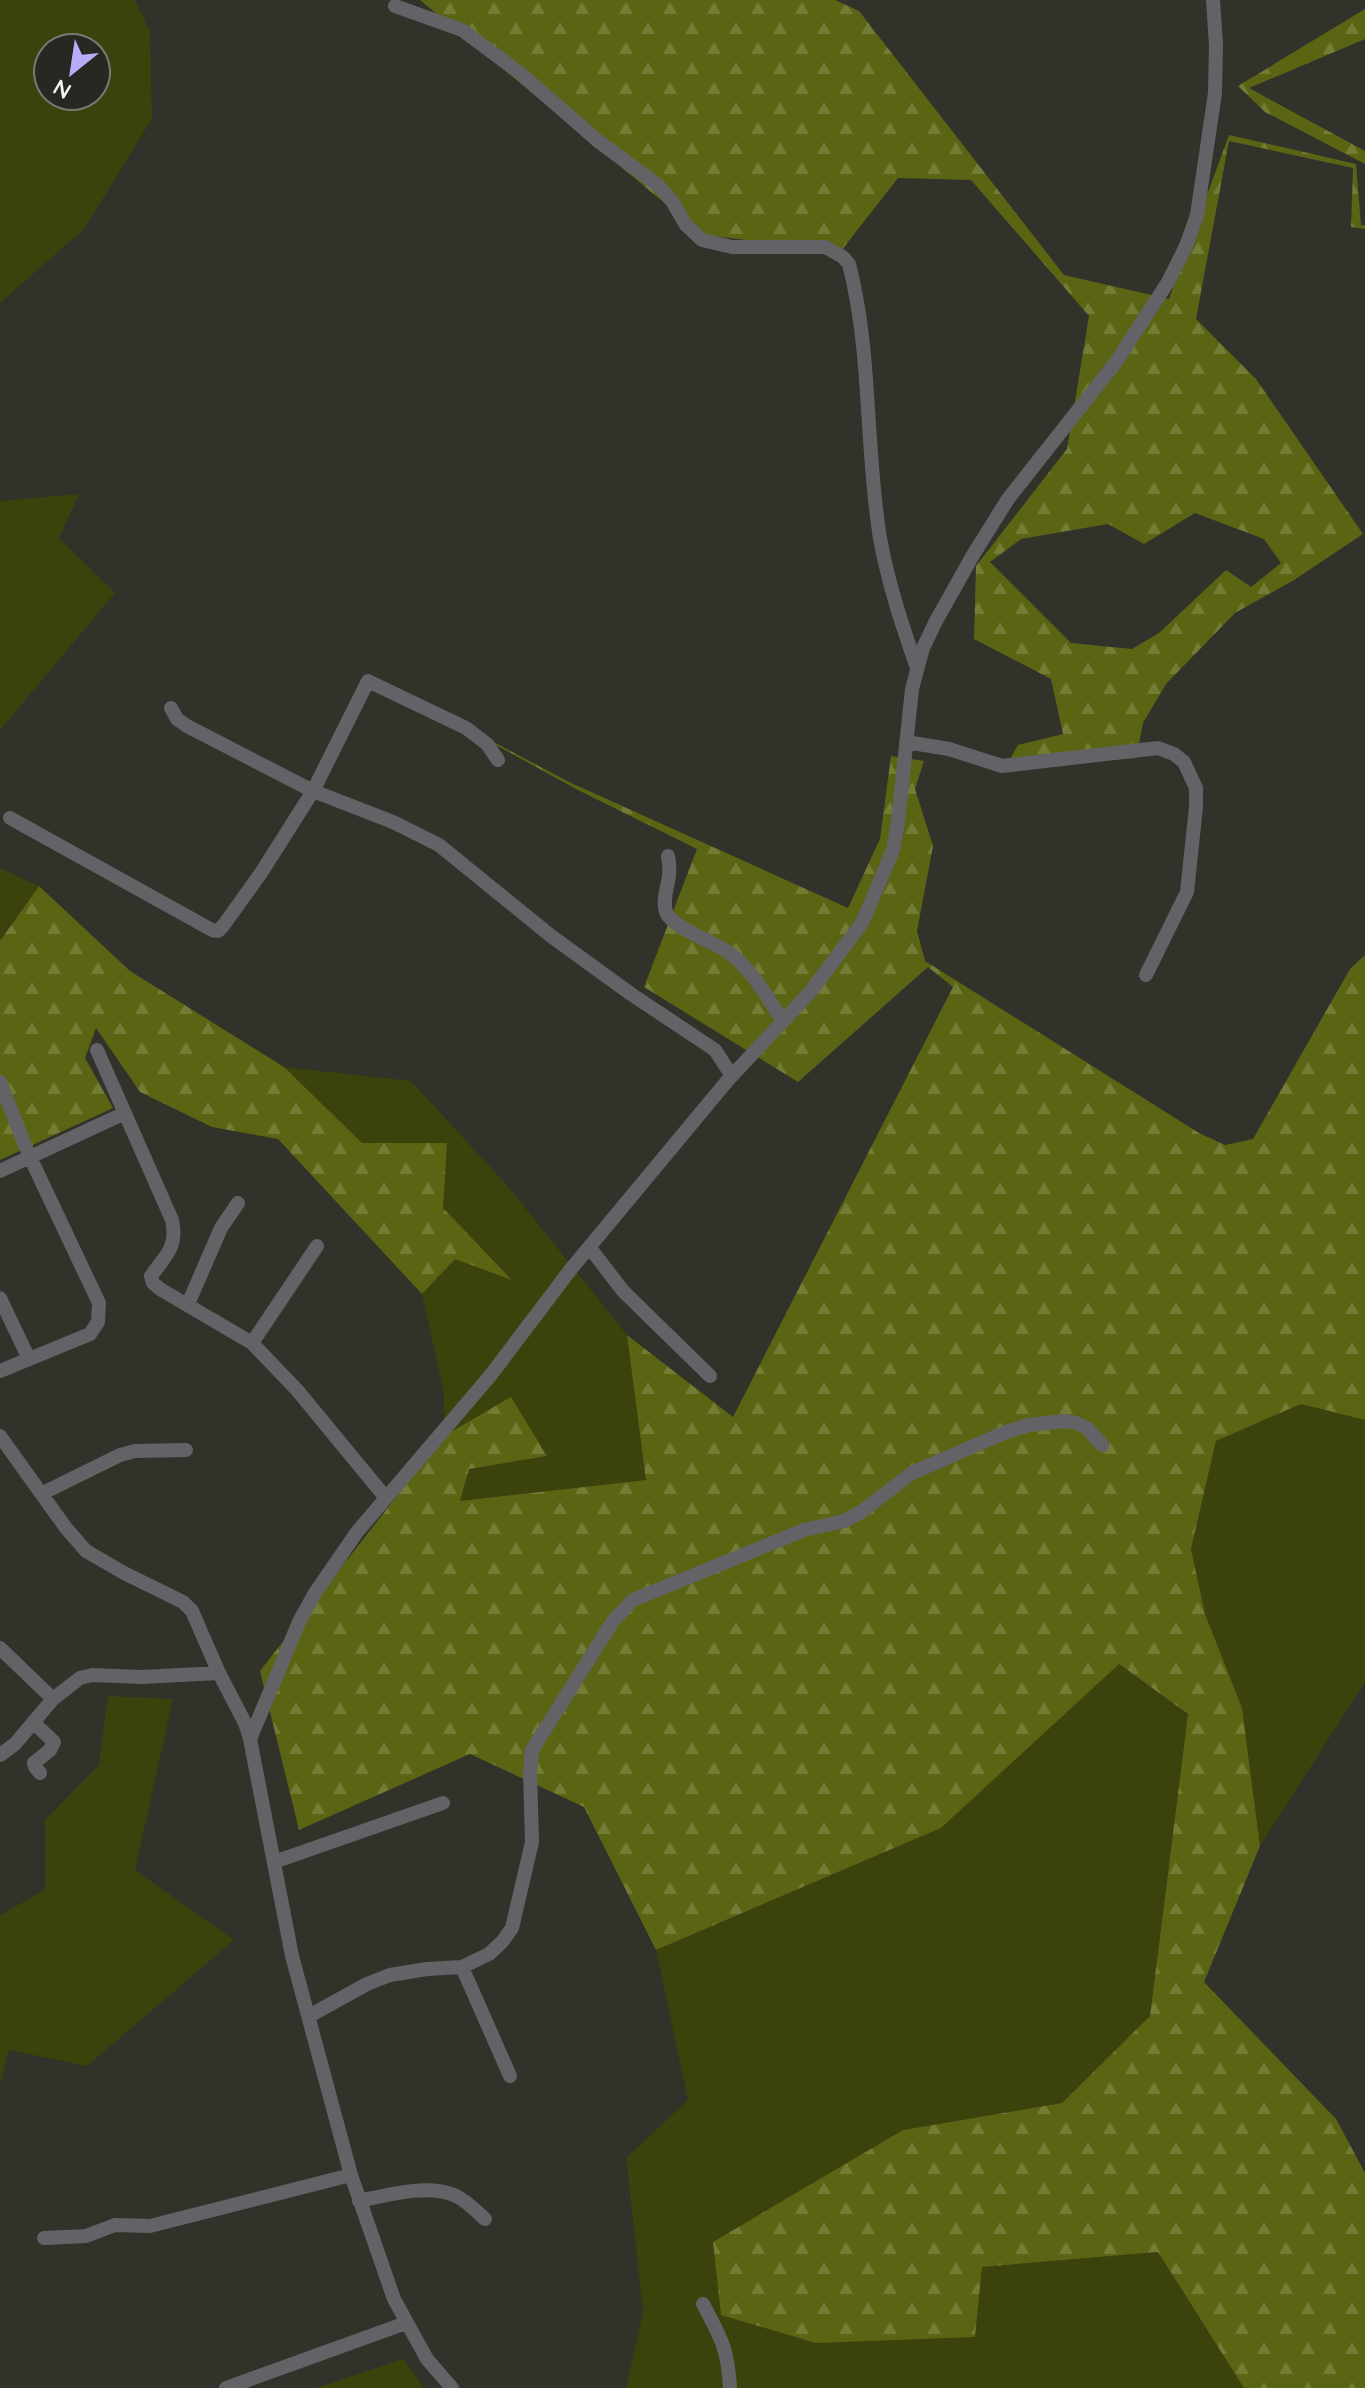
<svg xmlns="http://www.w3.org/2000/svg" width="1365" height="2388" font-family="Quicksand,sans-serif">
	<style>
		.grass { fill: #3c420b; fill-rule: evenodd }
		.forest { fill: url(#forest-firs); fill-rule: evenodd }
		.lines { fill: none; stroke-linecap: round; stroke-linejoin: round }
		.minor { stroke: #636367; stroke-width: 14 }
	</style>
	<defs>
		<pattern id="forest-firs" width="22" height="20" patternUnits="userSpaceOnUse" patternTransform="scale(2)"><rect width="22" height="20" fill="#5b6412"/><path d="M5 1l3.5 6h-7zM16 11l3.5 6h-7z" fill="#737b35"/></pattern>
	</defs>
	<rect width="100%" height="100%" fill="#31322a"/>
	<path class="grass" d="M 0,0 L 135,0 L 150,32 L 152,119 L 84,229 L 0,303 ZM 48,48 L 96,48 L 96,96 L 48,96 Z
		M 79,494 L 59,538 L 115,593 L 0,730 L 0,501 Z
		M 0,868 L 39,886 L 0,941 Z
		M 284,1067 L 411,1081 L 506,1184 L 627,1335 L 646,1480 L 460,1501 L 469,1469 L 546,1456 L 444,1436 L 444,1393 L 422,1294 L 455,1258 L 511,1278 L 442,1208 L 447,1143 L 362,1144 Z
		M 1301,1404 L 1365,1420 L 1365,1682 L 1260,1846 L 1242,1708 L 1205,1614 L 1191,1549 L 1216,1441 Z
		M 1118,1664 L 1188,1714 L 1150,2016 L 1062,2103 L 903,2130 L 975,2337 L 982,2267 L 1158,2252 L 1244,2388 L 626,2388 L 643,2312 L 626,2158 L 688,2100 L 656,1950 L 941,1828 Z
		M 108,1696 L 173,1699 L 135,1870 L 234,1940 L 87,2066 L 9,2050 L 0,2085 L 0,1915 L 45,1890 L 45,1820 L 99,1765 Z
		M 403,2359 L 424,2388 L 317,2388 Z"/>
	<path class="forest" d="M 420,0 L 835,0 L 859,11 L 1064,275 L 1169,299 L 1229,135 L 1356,164 L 1361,225 L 1365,225 L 1365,229 L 1351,227 L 1353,168 L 1229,141 L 1196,319 L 1256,379 L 1363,534 L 1294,580 L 1235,613 L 1166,684 L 1143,723 L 1136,758 L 1005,768 L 1018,745 L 1063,734 L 1051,679 L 974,639 L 976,566 L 1067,449 L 1089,316 L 971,180 L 898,178 L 841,251 L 703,235 ZM 1195,513 L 1264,539 L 1281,563 L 1251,587 L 1226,570 L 1159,633 L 1132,649 L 1071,643 L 990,562 L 1021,539 L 1108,524 L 1144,544 Z
		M 1365,9 L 1365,39 L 1249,88 L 1365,151 L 1365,164 L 1265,112 L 1238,86 Z
		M 405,695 L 569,782 L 848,908 L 880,839 L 891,756 L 924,761 L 915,789 L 933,846 L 917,931 L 925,961 L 1199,1133 L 1225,1145 L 1253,1139 L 1350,969 L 1365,955 L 1365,1420 L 1301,1404 L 1216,1441 L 1191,1549 L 1205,1614 L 1242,1708 L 1260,1846 L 1204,1982 L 1336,2119 L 1365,2173 L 1365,2388 L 1244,2388 L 1158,2252 L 982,2267 L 975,2337 L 816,2343 L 721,2315 L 713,2242 L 903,2130 L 1062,2103 L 1150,2016 L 1188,1714 L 1119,1664 L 941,1828 L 656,1950 L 584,1807 L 470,1754 L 299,1830 L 260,1671 L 444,1436 L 511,1397 L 547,1456 L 469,1469 L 460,1501 L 646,1480 L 627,1335 L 733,1417 L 953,987 L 928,967 L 798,1082 L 644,987 L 697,849 L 578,790 Z
		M 39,886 L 130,971 L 284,1067 L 362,1143 L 447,1143 L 443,1208 L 512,1280 L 455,1259 L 422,1294 L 278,1139 L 212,1127 L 140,1092 L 96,1028 L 85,1058 L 113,1108 L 0,1160 L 0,941 Z"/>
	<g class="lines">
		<path class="minor" d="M 395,6 L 462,30 L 520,73 L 598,141 L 659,186 L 672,201 L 686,225 L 702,240 L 732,247 L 825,247 L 843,257 L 849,264 C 872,353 865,447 880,538 C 888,583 902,625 917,668
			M 171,708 L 177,719 L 187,726 L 313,791 L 393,822 L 439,845 L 551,936 L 631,994 L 715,1050 L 732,1076
			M 906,742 L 949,749 L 1002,766 L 1158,748 L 1174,754 L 1184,762 L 1196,788 L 1196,807 L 1187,892 L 1146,975
			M 10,818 L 212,930 L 218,931 L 223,926 L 261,873 L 313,791 L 368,681 L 466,728 L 487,744 L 498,760
			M 668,856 C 669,862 670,869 669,875 C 668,887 662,899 666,912 C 671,927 714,942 728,952 C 752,969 767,997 783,1021
			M 97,1050 L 172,1220 C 178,1247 166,1255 151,1276 L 153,1283 L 160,1289 L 252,1343 L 297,1390 L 386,1498
			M 0,1082 L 29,1155 L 99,1303 L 98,1322 L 90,1334 L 0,1371
			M 0,1171 L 125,1113
			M 590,1248 L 623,1291 L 710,1376
			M 0,1298 L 29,1359
			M 188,1304 L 221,1228 L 238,1203
			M 252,1343 L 317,1246
			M 0,1436 L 66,1528 L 86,1551 L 124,1573 L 183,1602 L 192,1611 L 219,1673 L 245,1723 L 250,1739 L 292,1956 L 351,2175 L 394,2299 L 427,2359 L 452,2388
			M 43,1493 L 120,1455 L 135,1451 L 186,1450
			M 0,1648 L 53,1699
			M 33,1722 L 54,1742 L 50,1750 L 34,1763 L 35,1767 L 40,1773
			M 250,1739 L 299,1622 L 315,1593 L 357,1532 L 490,1376 L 571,1269 L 728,1080 L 811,991 L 862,923 L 893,850 L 898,822 L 912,689 L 923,648 L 936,621 L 973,555 L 1008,499 L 1116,362 L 1168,282 L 1186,246 L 1197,215 L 1215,93 L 1216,45 L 1213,0
			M 0,1755 L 15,1744 L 53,1699 L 80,1678 L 92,1675 L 142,1677 L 219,1673
			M 274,1862 L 443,1803
			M 462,1967 L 510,2076
			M 309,2016 L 367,1984 L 390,1975 L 427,1969 L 462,1967 L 489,1954 L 502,1942 L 512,1928 L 532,1842 L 530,1771 L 532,1750 L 613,1621 L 633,1600 L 804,1530 L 844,1521 L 861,1512 L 912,1473 L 1006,1432 L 1029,1425 L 1065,1421 L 1076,1423 L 1087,1428 L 1102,1445
			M 359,2201 C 388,2195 426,2184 454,2195 C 466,2200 475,2210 485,2219
			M 44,2238 L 86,2236 L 115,2225 L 150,2226 L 351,2175
			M 703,2304 C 721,2338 728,2349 730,2388
			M 226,2388 L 406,2323"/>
	</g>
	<g transform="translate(72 72) rotate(210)"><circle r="38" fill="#272821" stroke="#797a74" stroke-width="2"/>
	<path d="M0-6L14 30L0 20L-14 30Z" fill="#b6acf8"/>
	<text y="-12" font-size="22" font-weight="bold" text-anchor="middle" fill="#f4f5f0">N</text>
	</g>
</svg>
